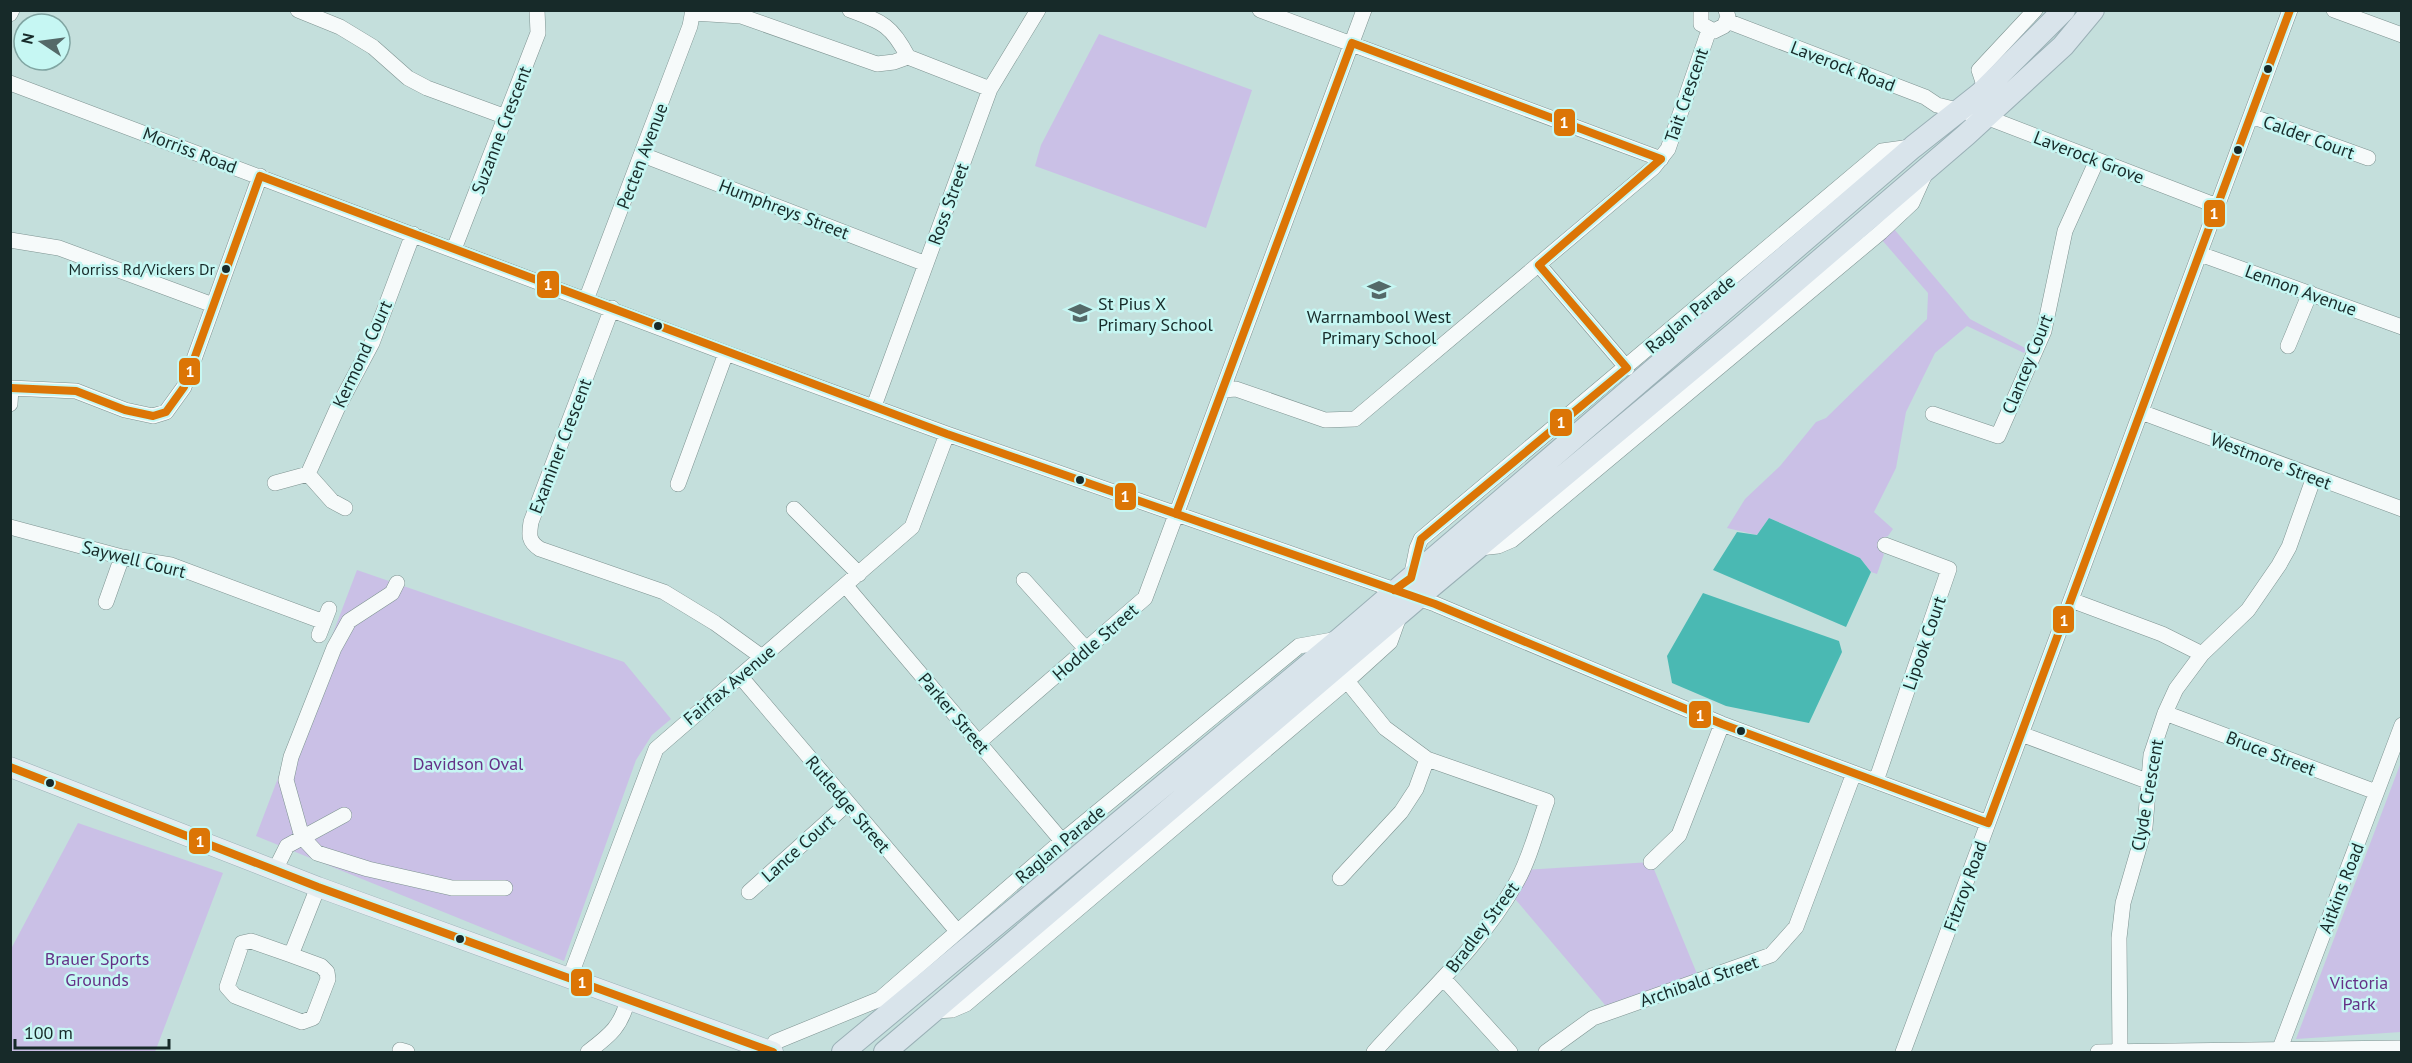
<svg xmlns="http://www.w3.org/2000/svg" width="2412" height="1063" font-family="'PT Sans',sans-serif">
	<style>
		.green { fill: #cac0e6 }
		.water { fill: #4ab9b3 }
		.lines { fill: none; stroke-linecap: round; stroke-linejoin: round }
		.minor-casing { stroke: #7e9391; stroke-width: 16 }
		.major-casing { stroke: #9ab0b6; stroke-width: 21 }
		.highway-casing { stroke: #9ab0b6; stroke-width: 24 }
		.minor { stroke: #f6fafa; stroke-width: 15 }
		.major { stroke: #e5edf1; stroke-width: 20 }
		.highway { stroke: #d9e4eb; stroke-width: 22 }
		.bus-1-casing { stroke: #c6f7f3; stroke-width: 12 }
		.bus-1 { stroke: #dc7506; stroke-width: 8 }
		.bus-dot { fill: #172a29; stroke: #c6f7f3; stroke-width: 2 }
		.labels { text-anchor: middle; dominant-baseline: central; stroke-width: 5; stroke-linejoin: round; paint-order: stroke }
		.bus-label { font-size: 16px; fill: #172a29; stroke: #c6f7f3; text-anchor: end }
		.street-label { font-size: 18px; fill: #172a29; stroke: #c6f7f3 }
		.poi-label { font-size: 18px; fill: #172a29; stroke: #c6f7f3; text-anchor: start }
		.park-label { font-size: 18px; fill: #653187; stroke: #c6f7f3 }
		.line-badge { stroke: #c6f7f3; stroke-width: 2 }
		.badge-label { font-size: 16px; text-anchor: middle; font-weight: bold; fill: #fff }
	</style>
	<rect width="100%" height="100%" fill="#c4dfdc"/>
	<path class="green" d="M 1099,34 L 1252,90 L 1206,228 L 1035,166 L 1041,145 Z
		M 1894,229 L 1970,319 L 2027,349 L 2024,353 L 1967,326 L 1935,353 L 1906,412 L 1896,468 L 1874,512 L 1893,529 L 1888,536 L 1880,539 L 1878,549 L 1884,554 L 1877,574 L 1871,572 L 1860,558 L 1769,518 L 1757,535 L 1727,528 L 1745,499 L 1780,466 L 1816,422 L 1826,418 L 1927,319 L 1928,293 L 1882,240 Z
		M 357,570 L 624,662 L 671,719 L 652,735 L 636,760 L 564,961 L 256,836 Z
		M 2401,762 L 2401,1032 L 2296,1039 Z
		M 78,823 L 223,873 L 155,1052 L 11,1052 L 11,949 Z
		M 1651,862 L 1700,981 L 1611,1012 L 1510,893 L 1522,870 Z"/>
	<path class="water" d="M 1769,518 L 1860,558 L 1871,572 L 1846,627 L 1713,570 L 1737,532 L 1757,535 Z
		M 1703,593 L 1839,641 L 1842,652 L 1809,723 L 1726,706 L 1672,683 L 1667,656 Z"/>
	<g class="lines">
		<g class="minor-casing">
			<path id="minor" d="M 298,10 L 340,27 L 373,47 L 408,78 L 427,88 L 506,117
				M 850,10 C 883,22 892,26 908,57 L 990,89
				M 1260,10 L 1661,159
				M 1701,10 L 1701,24 L 1714,31 L 1724,26 L 1728,17 L 1726,10
				M 2334,10 L 2402,35
				M 693,13 L 741,16 L 877,64 L 894,62 L 908,57
				M 10,14 L 12,10
				M 1727,21 L 1925,97 L 1937,105 L 1986,117 L 2217,206
				M 10,83 L 726,353 L 947,434 L 1435,604 L 1722,724 L 1988,823
				M 1985,88 L 1979,70 L 2035,10
				M 2251,116 L 2368,158
				M 643,155 L 926,264
				M 10,240 L 59,248 L 213,305
				M 454,249 L 538,33 L 537,10
				M 2200,254 L 2402,327
				M 1539,265 L 1627,368
				M 586,300 L 690,26 L 693,10
				M 612,308 L 531,522 C 529,535 528,541 540,549 L 664,592 L 715,623 L 762,657
				M 2288,346 L 2310,293
				M 10,388 L 76,391 L 125,410 L 153,416 L 166,412 L 184,387 L 260,176
				M 1223,390 L 1236,389 L 1325,420 L 1355,419 L 1653,168 L 1668,149 L 1709,30
				M 10,404 L 11,388
				M 874,406 L 990,89 L 1038,10
				M 2141,412 L 2402,509
				M 1933,414 L 1998,436 L 2044,331 L 2065,231 L 2097,160
				M 308,474 L 332,501 L 345,508
				M 275,483 L 308,474 L 337,409 L 372,343 L 413,234
				M 678,484 L 726,353
				M 794,509 L 859,574
				M 10,527 L 122,557 L 171,565 L 324,622
				M 1479,548 L 1498,546 L 1512,540 L 1881,232 L 1912,203 L 1925,174
				M 1411,578 L 1417,548 L 1421,539 L 1882,151 L 1911,147
				M 1024,580 L 1086,649
				M 397,583 L 392,593 L 349,621 L 334,648 L 291,757 L 286,780 L 302,837 L 317,853 L 368,869 L 452,888 L 505,888
				M 845,585 L 1062,841
				M 2071,600 L 2162,634 L 2202,654
				M 106,602 L 122,557
				M 319,635 L 329,609
				M 740,676 L 957,931
				M 1347,681 L 1385,728 L 1427,759 L 1547,801 C 1537,828 1530,859 1516,883 C 1480,947 1422,998 1374,1052
				M 2165,713 L 2376,792
				M 2021,734 L 2147,781
				M 979,742 L 1145,598 L 1364,10
				M 1876,781 L 1949,569 L 1885,545
				M 1651,862 L 1679,835 L 1722,724
				M 275,870 L 287,846 L 344,815
				M 1340,878 L 1401,812 L 1416,789 L 1427,759
				M 749,892 L 847,804
				M 291,955 L 251,941 L 242,943 L 227,987 L 235,996 L 302,1022 L 313,1018 L 328,979 L 327,972 L 321,966 L 291,955 L 318,887
				M 570,977 L 656,749 L 912,527 L 947,434
				M 1443,978 L 1510,1052
				M 934,1011 L 952,1010 L 966,1004 L 1347,681 L 1390,642 L 1400,614
				M 775,1042 L 880,999 L 1062,841 L 1299,646 L 1338,639
				M 400,1050 L 407,1052
				M 2120,1051 L 2119,938 L 2123,903 L 2145,827 L 2151,755 L 2165,713 L 2176,689 L 2202,654 L 2248,610 L 2279,565 L 2289,547 L 2314,477
				M 2279,1051 L 2402,725
				M 588,1052 C 610,1035 621,1027 628,999
				M 1546,1052 L 1593,1018 L 1771,955 L 1796,927 L 1854,773
				M 1903,1052 L 2290,10
				M 2098,1052 L 2402,1048"/>
		</g>
		<g class="major-casing">
			<path id="major" d="M 10,767 L 318,887 L 773,1052"/>
		</g>
		<g class="highway-casing">
			<path id="highway" d="M 843,1052 L 1341,638 L 1913,147 L 1980,94 L 2064,10
				M 885,1052 L 1434,584 L 1741,328 L 1966,135 L 2063,46 L 2093,10"/>
		</g>
		<use href="#minor" class="minor"/>
		<use href="#major" class="major"/>
		<use href="#highway" class="highway"/>
		<g class="bus-1-casing">
			<path id="bus-1" d="M 260,176 L 947,434 L 1435,604 L 1722,724 L 1988,823
				M 11,388 L 76,391 L 125,410 L 153,416 L 166,412 L 184,387 L 260,176
				M 1176,514 L 1352,43 L 1661,159 L 1539,265 L 1627,368 L 1421,539 L 1411,578 L 1394,590
				M 10,767 L 318,887 L 773,1052
				M 1988,823 L 2290,10"/>
		</g>
		<use href="#bus-1" class="bus-1"/>
	</g>
	<defs>
		<g id="school-bare" transform="scale(1.8)"><path d="M0-5L7-2L0 1L-7-2ZM-4 1L0 2.5L4 1V4Q0 6-4 4Z" fill="#546968" stroke="#c6f7f3" stroke-width="2.5" paint-order="stroke"/></g>
		<g id="university-bare" transform="scale(1.8)"><path d="M0-5L7-2L0 1L-7-2ZM-4 1L0 2.5L4 1V4Q0 6-4 4Z" fill="#546968" stroke="#c6f7f3" stroke-width="2.5" paint-order="stroke"/></g>
	</defs>
	<g fill-rule="evenodd">
		<use href="#school-bare" x="1379" y="290"/>
		<use href="#university-bare" x="1080" y="313"/>
	</g>
	<g class="bus-dot">
		<circle cx="2268" cy="69" r="5"/>
		<circle cx="2238" cy="150" r="5"/>
		<circle cx="226" cy="269" r="5"/>
		<circle cx="658" cy="326" r="5"/>
		<circle cx="1080" cy="480" r="5"/>
		<circle cx="1741" cy="731" r="5"/>
		<circle cx="50" cy="783" r="5"/>
		<circle cx="460" cy="939" r="5"/>
	</g>
	<g class="labels">
		<g class="bus-label">
			<text x="215" y="269">Morriss Rd/Vickers Dr</text>
		</g>
		<g class="street-label">
			<text transform="translate(1843 66) rotate(21)">Laverock Road</text>
			<text transform="translate(1686 95) rotate(-71)">Tait Crescent</text>
			<text transform="translate(501 130) rotate(-69)">Suzanne Crescent</text>
			<text transform="translate(2309 137) rotate(20)">Calder Court</text>
			<text transform="translate(190 150) rotate(21)">Morriss Road</text>
			<text transform="translate(642 156) rotate(-69)">Pecten Avenue</text>
			<text transform="translate(2089 157) rotate(21)">Laverock Grove</text>
			<text transform="translate(948 204) rotate(-70)">Ross Street</text>
			<text transform="translate(784 209) rotate(21)">Humphreys Street</text>
			<text transform="translate(2301 290) rotate(20)">Lennon Avenue</text>
			<text transform="translate(1690 314) rotate(-40)">Raglan Parade</text>
			<text transform="translate(362 354) rotate(-65)">Kermond Court</text>
			<text transform="translate(2027 364) rotate(-68)">Clancey Court</text>
			<text transform="translate(560 446) rotate(-69)">Examiner Crescent</text>
			<text transform="translate(2271 461) rotate(21)">Westmore Street</text>
			<text transform="translate(134 559) rotate(14)">Saywell Court</text>
			<text transform="translate(1095 642) rotate(-41)">Hoddle Street</text>
			<text transform="translate(1924 643) rotate(-71)">Lipook Court</text>
			<text transform="translate(729 685) rotate(-40)">Fairfax Avenue</text>
			<text transform="translate(954 713) rotate(50)">Parker Street</text>
			<text transform="translate(2271 753) rotate(21)">Bruce Street</text>
			<text transform="translate(2147 795) rotate(-80)">Clyde Crescent</text>
			<text transform="translate(848 804) rotate(50)">Rutledge Street</text>
			<text transform="translate(1060 844) rotate(-40)">Raglan Parade</text>
			<text transform="translate(798 848) rotate(-42)">Lance Court</text>
			<text transform="translate(1965 886) rotate(-70)">Fitzroy Road</text>
			<text transform="translate(2341 888) rotate(-69)">Aitkins Road</text>
			<text transform="translate(1482 927) rotate(-53)">Bradley Street</text>
			<text transform="translate(1699 981) rotate(-19)">Archibald Street</text>
		</g>
		<g class="poi-label">
			<text x="1098" y="303">St Pius X<tspan x="1098" dy="21">Primary School</tspan></text>
			<text x="1379" y="316" text-anchor="middle">Warrnambool West<tspan x="1379" dy="21">Primary School</tspan></text>
		</g>
		<g class="park-label">
			<text x="468" y="763">Davidson Oval</text>
			<text x="97" y="958">Brauer Sports<tspan x="97" dy="21">Grounds</tspan></text>
			<text x="2359" y="982">Victoria<tspan x="2359" dy="21">Park</tspan></text>
		</g>
	</g>
	<g class="line-badge">
		<rect x="1553" y="108" width="23" height="29" rx="6" fill="#dc7506"/>
		<rect x="2203" y="199" width="23" height="29" rx="6" fill="#dc7506"/>
		<rect x="536" y="270" width="24" height="29" rx="6" fill="#dc7506"/>
		<rect x="178" y="357" width="23" height="29" rx="6" fill="#dc7506"/>
		<rect x="1549" y="408" width="24" height="29" rx="6" fill="#dc7506"/>
		<rect x="1114" y="482" width="23" height="29" rx="6" fill="#dc7506"/>
		<rect x="2052" y="605" width="23" height="29" rx="6" fill="#dc7506"/>
		<rect x="1688" y="700" width="24" height="29" rx="6" fill="#dc7506"/>
		<rect x="188" y="827" width="23" height="28" rx="6" fill="#dc7506"/>
		<rect x="570" y="968" width="23" height="29" rx="6" fill="#dc7506"/>
	</g>
	<g class="badge-label">
		<text x="1564" y="128">1</text>
		<text x="2214" y="219">1</text>
		<text x="548" y="290">1</text>
		<text x="190" y="377">1</text>
		<text x="1561" y="428">1</text>
		<text x="1125" y="502">1</text>
		<text x="2064" y="626">1</text>
		<text x="1700" y="721">1</text>
		<text x="200" y="847">1</text>
		<text x="582" y="988">1</text>
	</g>
	<rect width="2412" height="1063" fill="none" stroke="#172a29" stroke-width="24"/>
	<g transform="translate(42 42) rotate(283)"><circle r="28" fill="#c6f7f3" stroke="#80a5a2" stroke-width="1.5"/>
	<path d="M0-4.5L10 22L0 15L-10 22Z" fill="#546968"/>
	<text y="-9" font-size="16" font-weight="bold" text-anchor="middle" fill="#172a29">N</text>
	</g>
	<path d="M15 1039v9h154v-9" fill="none" stroke="#172a29" stroke-width="3"/>
	<text x="24" y="1039" font-size="18" fill="#172a29" stroke="#c6f7f3" stroke-width="4.5" paint-order="stroke">100 m</text>
</svg>
